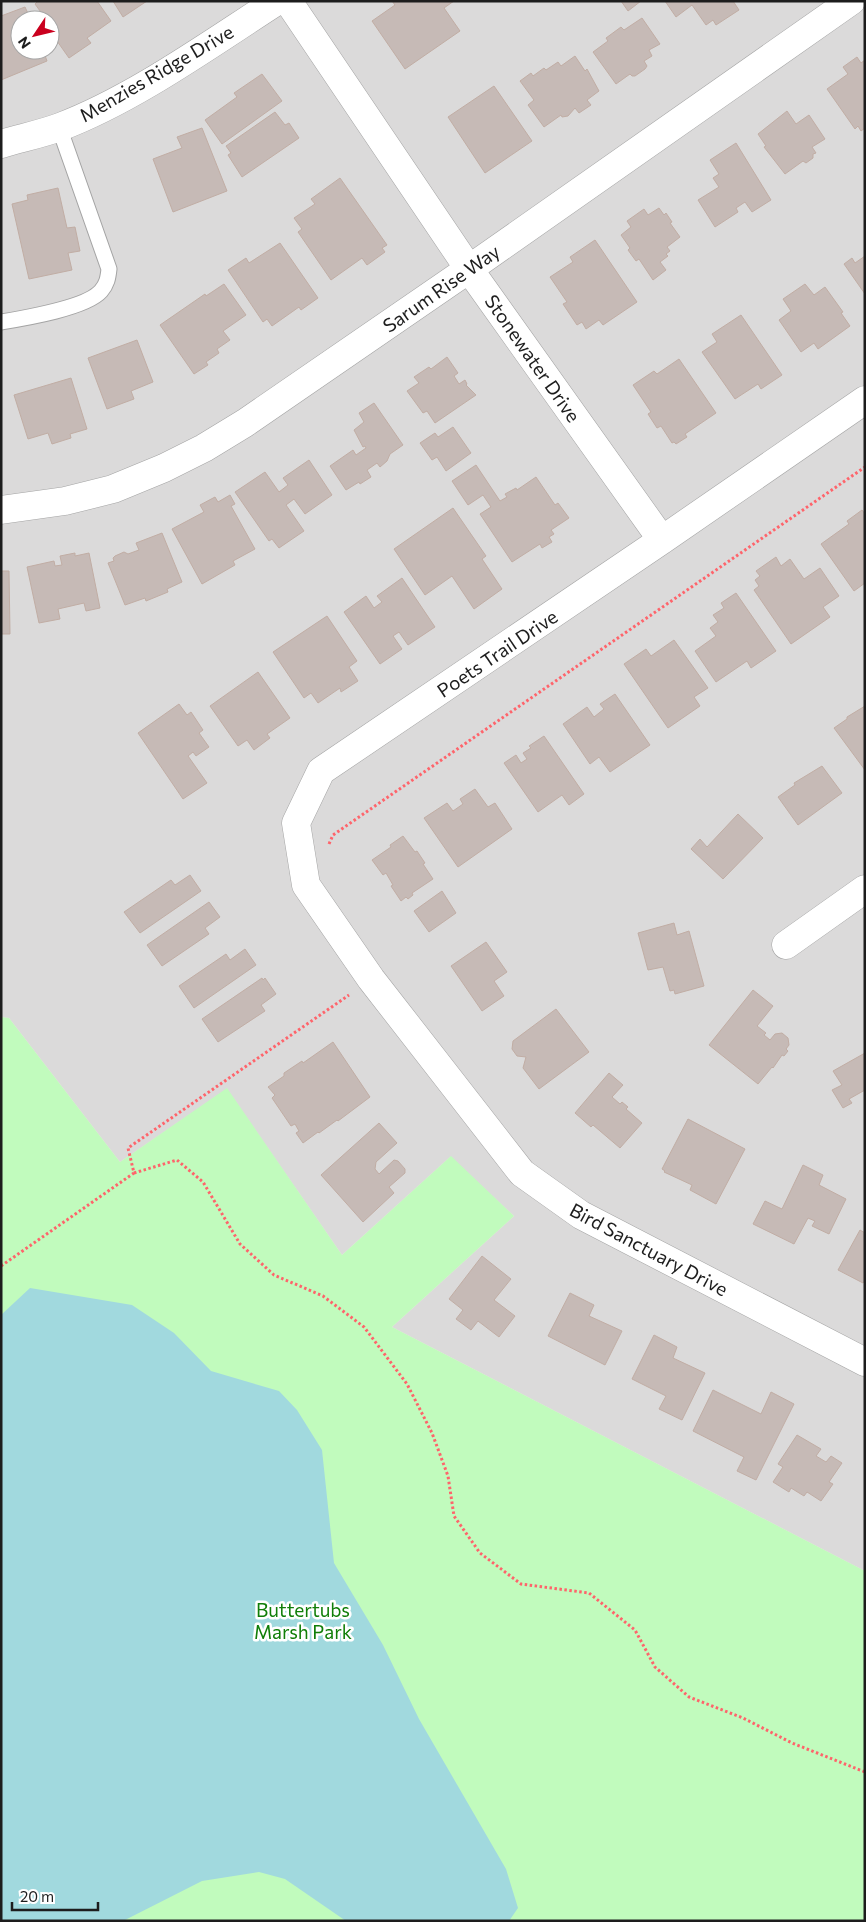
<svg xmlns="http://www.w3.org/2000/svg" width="866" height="1922" font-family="Commissioner,sans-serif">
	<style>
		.residential { fill: #dbdada; fill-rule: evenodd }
		.park { fill: #c1fbbd }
		.water { fill: #a1d9de }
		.building { fill: #c6bab6; stroke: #c1ada4 }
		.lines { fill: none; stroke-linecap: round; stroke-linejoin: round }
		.lane-casing { stroke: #a4a4a4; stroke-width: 17 }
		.street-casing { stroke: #a4a4a4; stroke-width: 29 }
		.path { stroke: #fe646b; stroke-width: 3; stroke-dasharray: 2.5 2.5; stroke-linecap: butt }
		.lane { stroke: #fff; stroke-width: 15 }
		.street { stroke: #fff; stroke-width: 28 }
		.labels { text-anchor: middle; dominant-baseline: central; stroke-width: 5; stroke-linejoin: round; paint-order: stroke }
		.street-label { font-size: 19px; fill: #1d1d1d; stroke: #fff }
		.park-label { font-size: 19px; fill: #107e08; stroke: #fff }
	</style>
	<rect width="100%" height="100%" fill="#efe9e2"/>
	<path class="residential" d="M 1,1 L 865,1 L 865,1571 L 392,1327 L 514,1216 L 450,1157 L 342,1255 L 227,1089 L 120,1162 L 9,1018 L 1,1017 ZM 20,20 L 50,20 L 50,50 L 20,50 Z"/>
	<path class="park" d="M 1,1017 L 9,1018 L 120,1162 L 227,1088 L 342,1255 L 451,1156 L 514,1216 L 392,1327 L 865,1571 L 865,1921 L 1,1921 Z"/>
	<path class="water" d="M 30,1288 L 132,1305 L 174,1333 L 211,1371 L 279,1391 L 297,1410 L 322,1450 L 334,1563 L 383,1645 L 419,1719 L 506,1869 L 518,1908 L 509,1921 L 346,1921 L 285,1879 L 259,1872 L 202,1881 L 123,1921 L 1,1921 L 1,1315 Z"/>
	<path class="building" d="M 38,1 L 97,1 L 111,21 L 87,38 L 91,43 L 69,58 L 50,31 L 50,20 L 42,20 L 40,17 L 43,15 L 35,4 Z
		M 113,1 L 147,1 L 123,17 Z
		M 392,1 L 454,1 L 444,8 L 460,31 L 405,69 L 372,21 L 395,5 Z
		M 621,1 L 641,1 L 628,11 Z
		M 665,1 L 733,1 L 739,10 L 716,25 L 713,20 L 706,25 L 692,5 L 676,17 Z
		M 25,7 L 31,20 L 20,20 L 20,50 L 43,50 L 47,61 L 1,80 L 1,16 Z
		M 642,18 L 660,44 L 649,50 L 652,56 L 644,61 L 647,66 L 645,69 L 635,76 L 632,76 L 630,74 L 616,84 L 593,52 L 608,41 L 606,38 L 621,27 L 624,30 Z
		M 575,56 L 585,71 L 587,69 L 599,91 L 587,100 L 591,105 L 579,113 L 575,108 L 568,116 L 562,117 L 561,115 L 544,127 L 528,105 L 534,100 L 520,81 L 531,73 L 533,76 L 544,68 L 546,70 L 558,62 L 561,66 Z
		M 857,57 L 861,63 L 865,60 L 865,128 L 861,131 L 858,126 L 855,129 L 827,89 L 848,74 L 843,67 Z
		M 262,74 L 282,101 L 222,144 L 205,120 L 237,97 L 234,93 Z
		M 494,86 L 532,141 L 485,173 L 448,117 Z
		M 787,111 L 796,124 L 809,115 L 825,139 L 812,147 L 816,153 L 813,154 L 813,158 L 806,163 L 803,161 L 785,174 L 764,147 L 766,146 L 758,134 Z
		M 275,112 L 285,125 L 289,123 L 299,138 L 242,177 L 228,155 L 231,153 L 226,146 Z
		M 202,128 L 227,191 L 173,212 L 153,159 L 182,148 L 177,137 Z
		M 736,143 L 771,200 L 752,212 L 745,202 L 736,208 L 738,212 L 715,227 L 698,200 L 719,187 L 713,178 L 719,174 L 710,160 Z
		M 340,178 L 387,245 L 382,248 L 385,252 L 367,265 L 362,258 L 331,280 L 298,232 L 302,229 L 294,218 L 315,204 L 311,199 Z
		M 58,188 L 67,228 L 75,227 L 80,251 L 68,253 L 72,270 L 29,279 L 12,204 L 28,200 L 27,195 Z
		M 659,208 L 664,215 L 666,213 L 672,222 L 670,223 L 680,237 L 667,247 L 670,251 L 666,254 L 668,256 L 660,262 L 666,270 L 653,280 L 639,259 L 636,261 L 628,250 L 630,248 L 621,235 L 631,227 L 627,221 L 644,209 L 648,215 Z
		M 595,240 L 637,302 L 603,325 L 599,320 L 586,329 L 582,322 L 577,325 L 563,304 L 567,302 L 550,277 L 573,262 L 570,257 Z
		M 280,243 L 318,298 L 301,310 L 299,307 L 272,326 L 267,319 L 263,322 L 228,270 L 246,258 L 249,263 Z
		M 865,256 L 865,294 L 844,264 L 852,258 L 855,263 Z
		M 224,284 L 246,315 L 223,331 L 230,340 L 217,349 L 219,353 L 206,362 L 208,365 L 194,374 L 160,325 L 205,294 L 206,296 Z
		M 805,284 L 814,295 L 825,287 L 843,312 L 841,313 L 850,326 L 818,349 L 814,343 L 801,352 L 779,320 L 791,311 L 783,299 Z
		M 741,315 L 782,375 L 761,389 L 758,384 L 735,399 L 702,352 L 717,342 L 712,334 Z
		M 137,340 L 153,382 L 131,391 L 134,399 L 107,409 L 88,358 Z
		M 447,357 L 458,373 L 454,376 L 459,384 L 465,380 L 467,384 L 466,385 L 476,395 L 435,423 L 427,411 L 423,413 L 407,391 L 419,383 L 414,377 L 429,367 L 431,369 Z
		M 679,359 L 716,413 L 685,434 L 687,437 L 676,444 L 674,442 L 672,443 L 661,426 L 657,428 L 648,414 L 651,412 L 633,385 L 654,371 L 657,374 Z
		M 71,378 L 87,429 L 70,434 L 71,438 L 52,444 L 48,433 L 28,439 L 14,395 Z
		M 374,403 L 403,445 L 390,454 L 387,461 L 380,467 L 377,463 L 367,470 L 371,477 L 360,484 L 359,482 L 346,490 L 330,466 L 353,450 L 356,455 L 366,448 L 365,446 L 363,447 L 354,430 L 364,422 L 359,413 Z
		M 453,427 L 471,453 L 446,471 L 437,457 L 432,460 L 420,443 L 435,433 L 438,437 Z
		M 309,460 L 332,495 L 305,514 L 294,499 L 286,505 L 304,531 L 279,548 L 272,539 L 269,541 L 235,492 L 265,472 L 279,492 L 288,485 L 283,478 Z
		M 476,465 L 500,501 L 507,497 L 505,494 L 516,488 L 517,490 L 536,477 L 555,505 L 558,503 L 569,518 L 551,530 L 554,534 L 549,537 L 552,542 L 542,548 L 540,544 L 512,562 L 480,514 L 491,507 L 483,495 L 468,505 L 452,481 Z
		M 230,495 L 235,504 L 231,506 L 255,549 L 233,561 L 235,565 L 202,584 L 172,529 L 204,512 L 200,505 L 215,497 L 218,502 Z
		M 453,508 L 486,556 L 482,559 L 502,589 L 474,609 L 452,576 L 425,595 L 394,549 Z
		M 862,510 L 865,514 L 865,583 L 854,591 L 821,544 L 849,524 L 847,521 Z
		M 162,533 L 182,582 L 167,589 L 168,592 L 146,601 L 145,598 L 125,605 L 108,563 L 114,561 L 113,558 L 115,556 L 124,552 L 128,554 L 139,550 L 136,543 Z
		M 75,553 L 75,556 L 89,553 L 100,608 L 86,611 L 84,603 L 58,609 L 60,619 L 39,623 L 27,567 L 54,561 L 55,566 L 62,565 L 60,556 Z
		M 776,557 L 781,566 L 790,559 L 804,579 L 820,568 L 839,596 L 823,607 L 830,617 L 791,644 L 754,590 L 759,586 L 755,580 L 760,576 L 756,571 Z
		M 1,571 L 9,571 L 10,634 L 1,634 Z
		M 402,578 L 435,627 L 408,645 L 399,632 L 393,636 L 402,649 L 380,664 L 344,612 L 366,596 L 374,608 L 382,602 L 377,596 Z
		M 736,593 L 776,651 L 751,668 L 747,661 L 716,682 L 695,651 L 716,636 L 710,628 L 718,622 L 713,615 L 724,608 L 721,603 Z
		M 327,616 L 357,661 L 349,667 L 358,681 L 341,692 L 340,688 L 318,703 L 311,693 L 304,698 L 273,652 Z
		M 674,640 L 708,688 L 694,697 L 700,706 L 668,728 L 624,664 L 646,649 L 651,656 Z
		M 258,672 L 290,718 L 267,734 L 270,738 L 254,750 L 247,740 L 238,746 L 210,706 Z
		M 615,694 L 650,745 L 610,772 L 599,757 L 590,764 L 563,724 L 587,707 L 594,717 L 604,709 L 600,704 Z
		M 179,704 L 187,715 L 191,712 L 203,730 L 199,733 L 209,747 L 196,756 L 193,752 L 188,756 L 207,783 L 183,799 L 138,733 Z
		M 865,706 L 865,770 L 834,728 L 847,719 L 847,717 Z
		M 544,736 L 584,794 L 569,805 L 562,795 L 538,812 L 504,763 L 516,755 L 521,763 L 527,759 L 523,753 L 531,748 L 529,746 Z
		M 822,766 L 842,793 L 798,825 L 778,797 L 795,785 L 794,783 Z
		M 475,789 L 488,807 L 495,803 L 512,829 L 458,867 L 424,818 L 447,803 L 453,811 L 463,804 L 460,799 Z
		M 738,814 L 763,838 L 723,879 L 691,849 L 700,839 L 707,847 Z
		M 403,836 L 415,852 L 417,851 L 425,863 L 423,864 L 433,879 L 412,893 L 413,895 L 408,899 L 406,897 L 401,901 L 391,886 L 393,885 L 386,873 L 383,875 L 372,860 L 391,847 L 390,845 Z
		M 190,875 L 201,891 L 140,933 L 124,912 L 171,880 L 175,885 Z
		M 442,891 L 456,913 L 429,932 L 414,911 Z
		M 209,902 L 220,917 L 205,928 L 209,934 L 162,966 L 147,945 Z
		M 674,923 L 677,935 L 689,931 L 704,986 L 675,994 L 674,990 L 670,991 L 663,967 L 648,970 L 638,933 Z
		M 486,942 L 507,972 L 494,981 L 504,996 L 482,1011 L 451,966 Z
		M 245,949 L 256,965 L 194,1008 L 179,986 L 226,954 L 230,960 Z
		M 262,978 L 263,980 L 265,978 L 276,994 L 261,1005 L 265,1011 L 218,1042 L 202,1019 Z
		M 753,990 L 773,1006 L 757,1026 L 766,1033 L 764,1035 L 770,1040 L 775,1034 L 782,1033 L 788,1038 L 789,1045 L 786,1049 L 788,1051 L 784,1056 L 782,1055 L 773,1068 L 772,1067 L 758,1084 L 709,1045 Z
		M 556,1009 L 589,1052 L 539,1089 L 523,1068 L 526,1057 L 517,1056 L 512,1049 L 513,1041 Z
		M 333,1042 L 370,1097 L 338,1121 L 337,1120 L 319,1133 L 318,1132 L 303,1143 L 296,1133 L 299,1131 L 295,1124 L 291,1126 L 272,1098 L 275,1095 L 268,1087 L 284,1076 L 284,1073 L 302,1061 L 303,1063 Z
		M 865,1053 L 865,1090 L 849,1099 L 852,1103 L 843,1108 L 832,1090 L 842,1085 L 833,1071 Z
		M 609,1073 L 623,1085 L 612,1097 L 620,1104 L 622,1102 L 628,1107 L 626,1109 L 642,1123 L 620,1148 L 593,1125 L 591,1127 L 575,1113 Z
		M 688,1119 L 745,1149 L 716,1204 L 690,1190 L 692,1185 L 664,1172 L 665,1171 L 662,1169 Z
		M 379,1123 L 397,1143 L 376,1162 L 375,1169 L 379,1174 L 394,1160 L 398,1161 L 405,1169 L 405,1173 L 389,1187 L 394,1193 L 363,1222 L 321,1175 Z
		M 803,1165 L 823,1175 L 819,1185 L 846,1199 L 829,1234 L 812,1226 L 815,1221 L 808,1218 L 794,1244 L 753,1224 L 765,1201 L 782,1209 Z
		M 860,1230 L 865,1233 L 865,1280 L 863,1283 L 838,1270 Z
		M 482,1256 L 511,1279 L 494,1300 L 515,1316 L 499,1337 L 478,1321 L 471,1330 L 456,1319 L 463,1310 L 449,1299 Z
		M 570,1293 L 594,1305 L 589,1316 L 622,1331 L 605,1365 L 548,1336 Z
		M 654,1335 L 677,1347 L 673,1358 L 705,1373 L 682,1420 L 659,1409 L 666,1396 L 632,1379 Z
		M 713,1390 L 761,1414 L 771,1392 L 794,1404 L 756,1480 L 737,1471 L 744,1457 L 693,1431 Z
		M 797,1435 L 821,1449 L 816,1456 L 826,1462 L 831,1456 L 842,1463 L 829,1482 L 833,1484 L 821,1501 L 807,1492 L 804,1496 L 791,1488 L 789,1492 L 773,1482 L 783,1467 L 778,1464 Z"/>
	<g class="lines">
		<g class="lane-casing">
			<path id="lane" d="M 1,322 C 25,318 86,308 101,291 C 107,284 108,278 109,269 L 59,127"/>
		</g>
		<g class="street-casing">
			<path id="street" d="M 288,1 L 469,269 L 662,540
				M 1,144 C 21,138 41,134 60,127 C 134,99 210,44 277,1
				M 865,400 L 662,540 L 321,771 L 296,823 L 306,885 L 371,979 L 522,1173 L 581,1215 L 865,1362
				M 1,510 L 65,501 L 113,489 L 164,468 L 204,448 L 245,423 L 469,269 L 851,1
				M 786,945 L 865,889"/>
		</g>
		<path class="path" d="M 329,844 L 333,835 L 865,467
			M 134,1173 L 177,1160 L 203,1182 L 240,1244 L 274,1275 L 323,1296 L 364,1327 L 407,1384 L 432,1433 L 448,1476 L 454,1516 L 480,1553 L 521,1584 L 589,1593 L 635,1630 L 655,1667 L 689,1697 L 743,1718 L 792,1743 L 865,1772
			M 1,1266 L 134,1173 L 128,1148 L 349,995"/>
		<use href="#lane" class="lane"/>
		<use href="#street" class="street"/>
	</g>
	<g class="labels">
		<g class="street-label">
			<text transform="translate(156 73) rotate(-30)">Menzies Ridge Drive</text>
			<text transform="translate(441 288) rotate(-35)">Sarum Rise Way</text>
			<text transform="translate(533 358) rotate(55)">Stonewater Drive</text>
			<text transform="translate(497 653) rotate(-34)">Poets Trail Drive</text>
			<text transform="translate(649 1249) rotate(28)">Bird Sanctuary Drive</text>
		</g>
		<g class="park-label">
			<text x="303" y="1609">Buttertubs<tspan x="303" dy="22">Marsh Park</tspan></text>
		</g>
	</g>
	<rect width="866" height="1922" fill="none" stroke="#1d1d1d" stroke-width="5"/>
	<g transform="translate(35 35) rotate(235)"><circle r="24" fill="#ffffff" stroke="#a5a5a5"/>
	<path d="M0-4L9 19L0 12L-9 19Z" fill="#ca001e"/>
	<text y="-8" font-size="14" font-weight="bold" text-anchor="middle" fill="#1d1d1d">N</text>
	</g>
	<path d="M12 1902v8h86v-8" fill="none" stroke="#1d1d1d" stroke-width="2.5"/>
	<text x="20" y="1902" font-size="15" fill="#1d1d1d" stroke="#ffffff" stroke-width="4" paint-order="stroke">20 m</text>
</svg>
